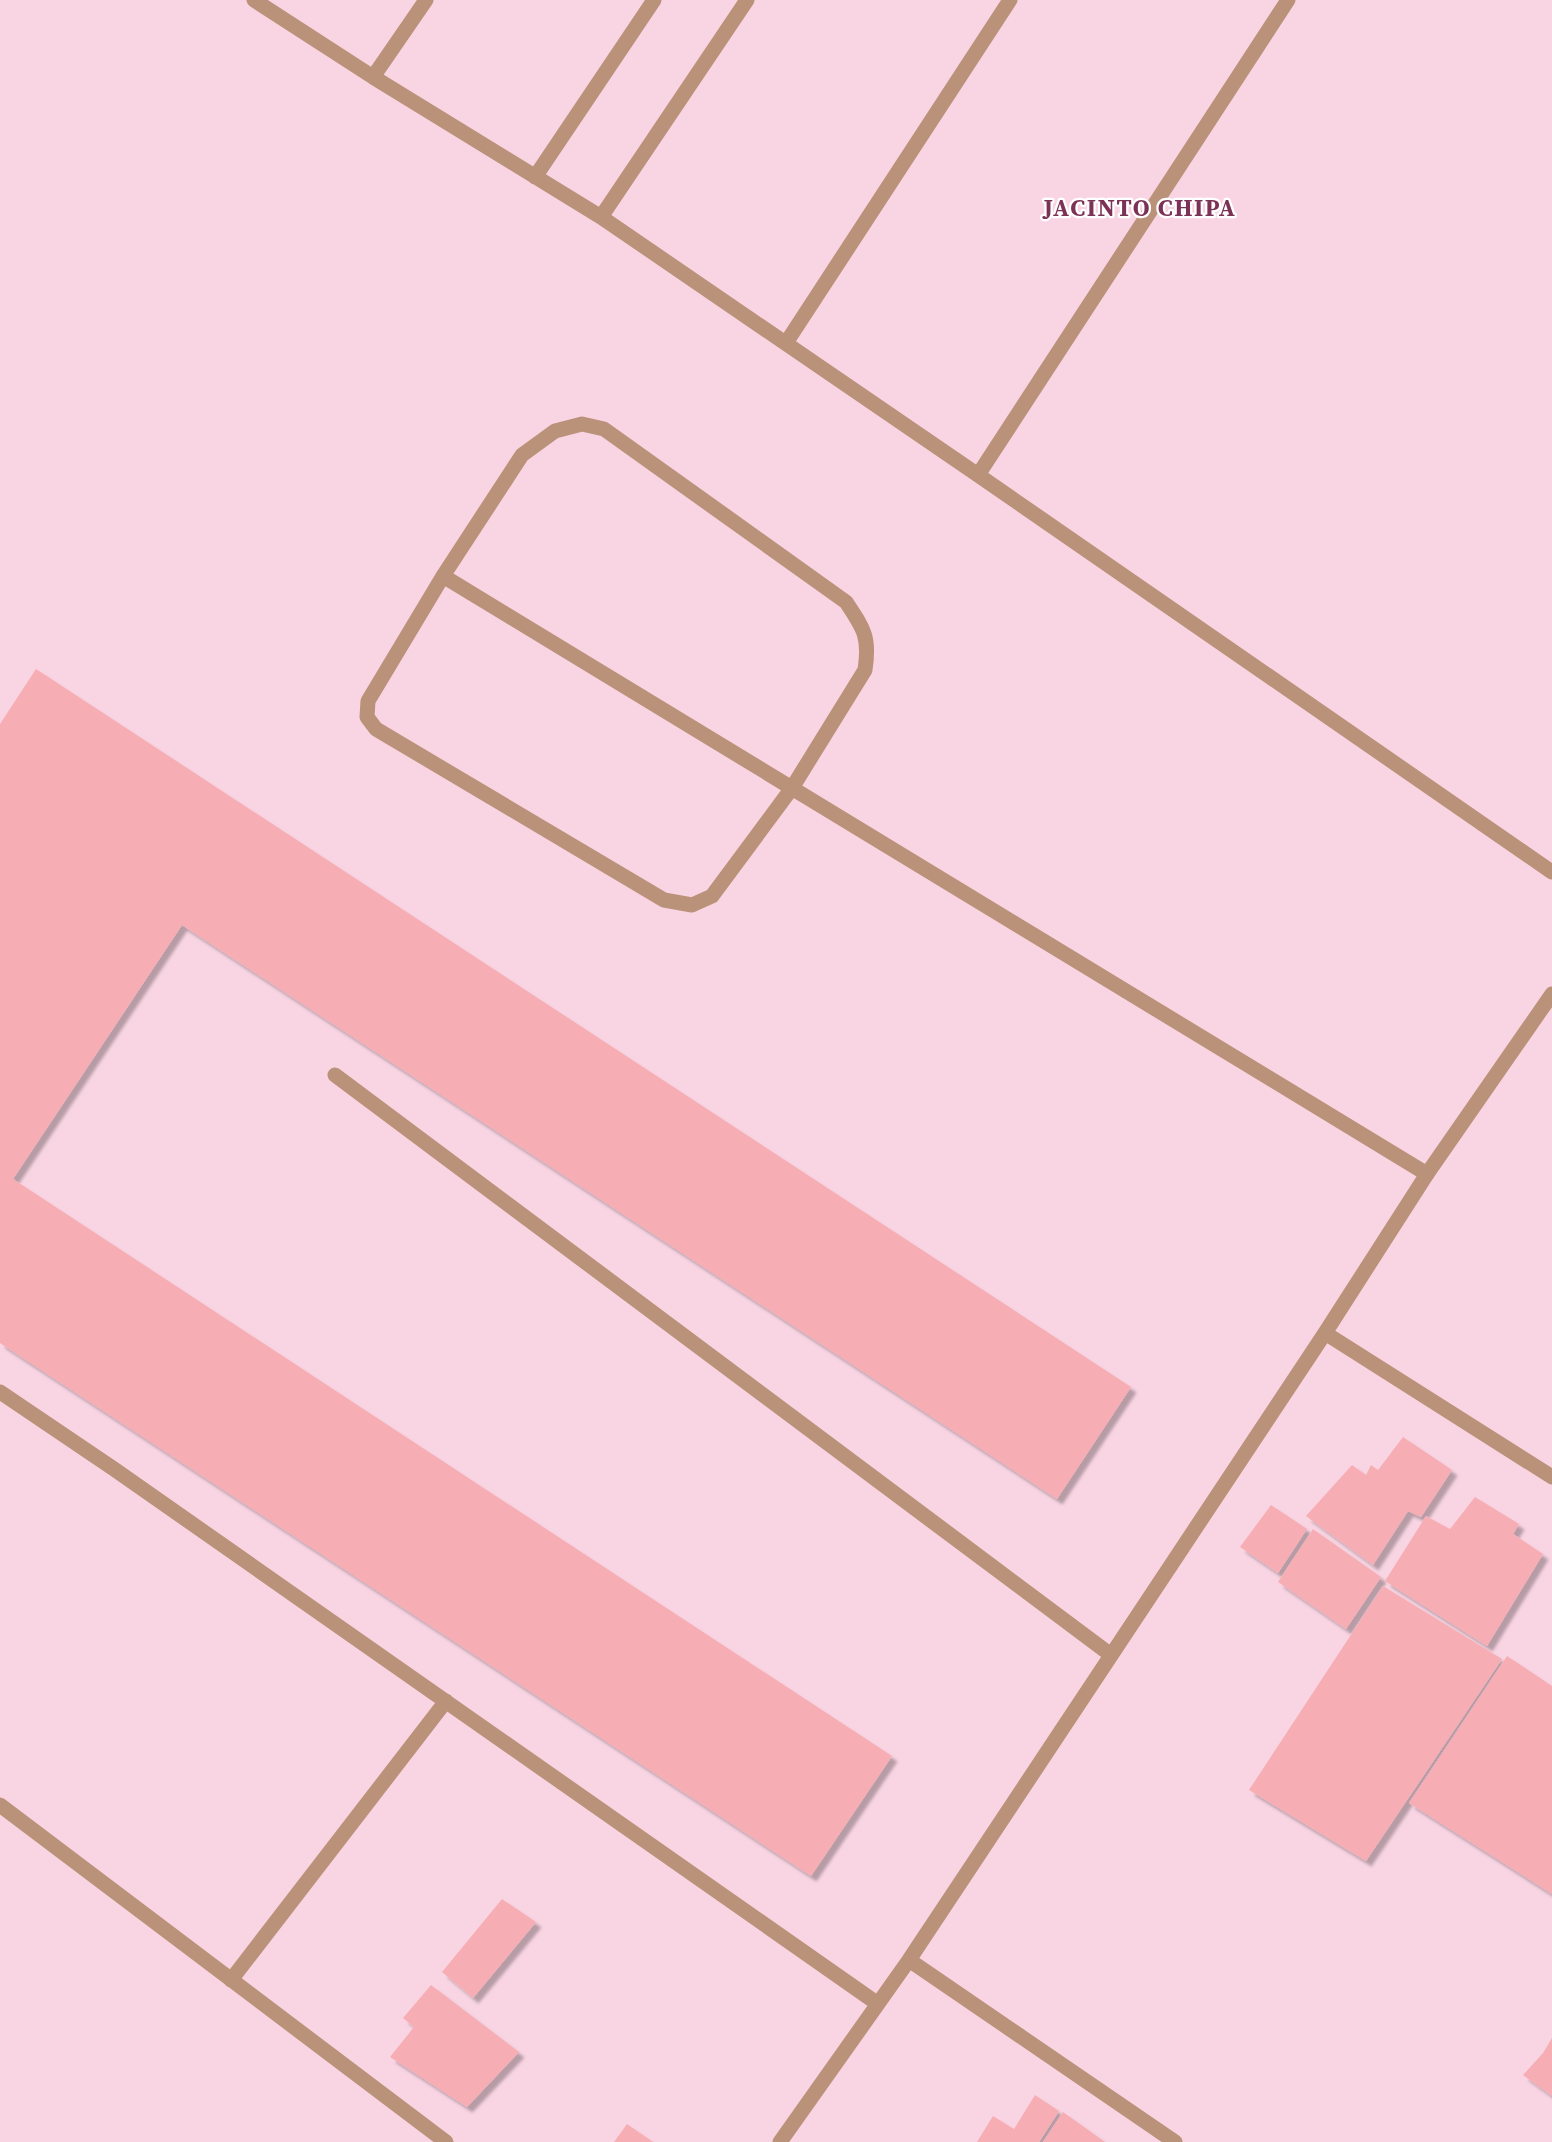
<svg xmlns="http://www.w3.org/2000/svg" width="1552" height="2142" font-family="'Source Serif 4',serif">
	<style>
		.building { fill: #f7adb4; filter: url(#shadow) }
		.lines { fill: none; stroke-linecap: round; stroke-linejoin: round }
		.lane { stroke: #ba927a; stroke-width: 15 }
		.street { stroke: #ba927a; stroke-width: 15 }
		.labels { text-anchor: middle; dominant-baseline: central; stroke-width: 4.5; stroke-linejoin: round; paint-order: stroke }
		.district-label { font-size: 24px; font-weight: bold; letter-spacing: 1.5px; fill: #7b3255; stroke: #fff }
	</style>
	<defs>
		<filter id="shadow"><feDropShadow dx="5.5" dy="5.5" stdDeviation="1.5" flood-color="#0004"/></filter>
	</defs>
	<rect width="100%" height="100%" fill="#f9d5e3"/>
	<path class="building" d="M 36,669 L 1131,1387 L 1057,1499 L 182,925 L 13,1179 L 892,1756 L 811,1876 L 0,1343 L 0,724 Z
		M 1403,1437 L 1452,1470 L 1421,1517 L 1408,1511 L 1373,1565 L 1306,1516 L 1352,1465 L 1366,1475 L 1371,1465 L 1378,1470 Z
		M 1475,1497 L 1519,1524 L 1513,1534 L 1543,1554 L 1487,1646 L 1385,1581 L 1426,1516 L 1450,1529 Z
		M 1271,1505 L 1307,1529 L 1278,1573 L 1240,1547 Z
		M 1313,1529 L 1381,1577 L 1346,1629 L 1278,1582 Z
		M 1383,1586 L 1502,1659 L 1366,1861 L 1249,1790 Z
		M 1507,1656 L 1552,1686 L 1552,1894 L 1409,1803 Z
		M 502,1899 L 536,1922 L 473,1998 L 442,1972 Z
		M 431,1985 L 519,2052 L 467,2107 L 390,2057 L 414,2027 L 403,2018 Z
		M 1552,2038 L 1552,2096 L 1523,2075 L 1543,2053 Z
		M 1035,2095 L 1059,2111 L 1039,2142 L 977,2142 L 993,2116 L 1014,2129 Z
		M 1063,2112 L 1105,2142 L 1043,2142 Z
		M 627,2124 L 653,2142 L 614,2142 Z"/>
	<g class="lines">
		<path class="lane" d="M 582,424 L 604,429 L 846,602 C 864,629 870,637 865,670 L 792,788 L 712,896 L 692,905 L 664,900 L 376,729 L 367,717 L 368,701 L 443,576 L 522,455 L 555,431 Z
			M 443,576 L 1427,1174
			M 335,1075 L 1111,1655"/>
		<path class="street" d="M 254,0 L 373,77 L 601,217 L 978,475 L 1552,872
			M 373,77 L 426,0
			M 535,177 L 654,0
			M 601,217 L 747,0
			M 786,343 L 1010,0
			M 978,475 L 1288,0
			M 1325,1333 L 1552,1477
			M 0,1392 L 114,1469 L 878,2004
			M 0,1805 L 446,2142
			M 909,1960 L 1175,2142
			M 231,1980 L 446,1701
			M 780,2142 L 909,1960 L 1325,1333 L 1427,1174 L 1552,994"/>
	</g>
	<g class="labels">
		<g class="district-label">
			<text x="1140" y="207">JACINTO CHIPA</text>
		</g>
	</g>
</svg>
